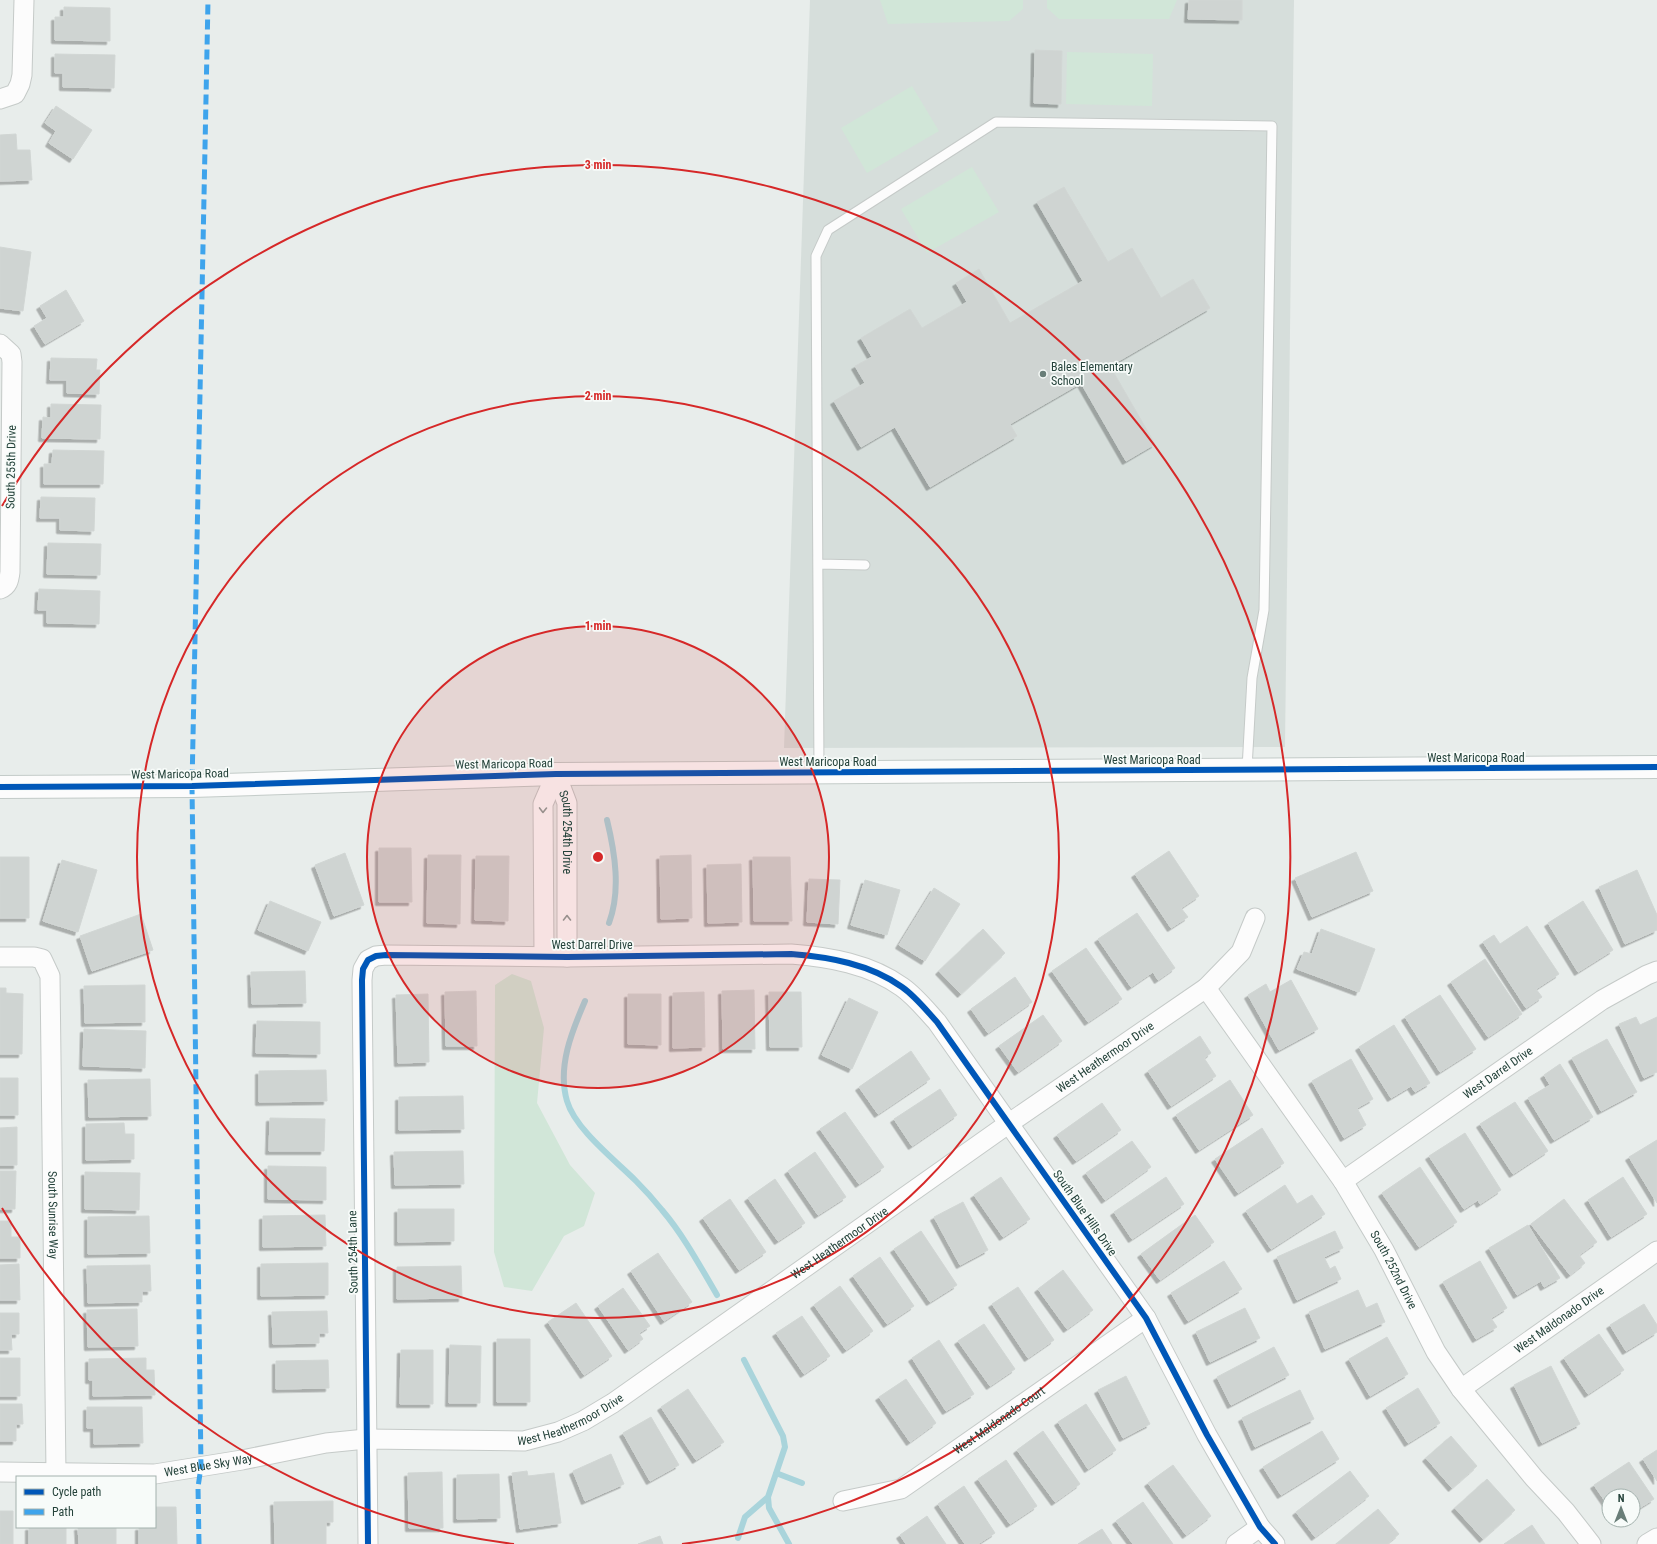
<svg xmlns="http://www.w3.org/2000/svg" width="1657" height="1544" font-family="'Roboto Condensed',sans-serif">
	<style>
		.built { fill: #d6dedb }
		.green { fill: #d1e6d8 }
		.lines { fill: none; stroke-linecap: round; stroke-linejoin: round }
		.stream { stroke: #a9d4db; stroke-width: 6 }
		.building { fill: #cfd4d2; stroke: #d1d6d4; filter: url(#shadow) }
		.lane-casing { stroke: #c5cac8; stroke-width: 11 }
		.street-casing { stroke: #c5cac8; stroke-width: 21 }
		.secondary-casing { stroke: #c3cbc8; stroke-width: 24 }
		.lane { stroke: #fcfcfc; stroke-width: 9 }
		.street { stroke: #fcfcfc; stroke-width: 19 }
		.secondary { stroke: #fcfcfc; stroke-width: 22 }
		.quiet { stroke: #3ea4ec; stroke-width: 5; stroke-dasharray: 10 5; stroke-linecap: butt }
		.cycleway-casing { stroke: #f7fbf9; stroke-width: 8 }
		.cycleway { stroke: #0057b8; stroke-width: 6 }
		.oneway { stroke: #909f9b }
		.ring { fill: none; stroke: #d62828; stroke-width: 2 }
		.poi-dot { fill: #697e78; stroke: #f7fbf9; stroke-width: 1.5 }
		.labels { text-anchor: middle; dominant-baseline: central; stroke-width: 3.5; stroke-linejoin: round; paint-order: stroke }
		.poi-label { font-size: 12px; fill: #24423a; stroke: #f7fbf9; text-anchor: start }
		.street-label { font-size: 12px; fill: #24423a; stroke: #f7fbf9 }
		.centre { fill: #d62828; stroke: #f7fbf9; stroke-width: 2 }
		.ring-label { font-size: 12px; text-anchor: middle; font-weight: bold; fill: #d62828; stroke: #f7fbf9; stroke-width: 3.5; stroke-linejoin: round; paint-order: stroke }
	</style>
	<defs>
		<filter id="shadow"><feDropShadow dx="-3.5" dy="3.5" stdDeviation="0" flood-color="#0004"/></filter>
	</defs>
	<rect width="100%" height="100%" fill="#e8edeb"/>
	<path class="built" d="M 810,0 L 1294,0 L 1285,747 L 784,748 Z"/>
	<path class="green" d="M 880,0 L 1023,0 L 1023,9 L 1009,21 L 888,24 Z
		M 1047,0 L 1177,0 L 1169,19 L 1059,19 L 1047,8 Z
		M 1067,52 L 1153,54 L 1152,106 L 1066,104 Z
		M 912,86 L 939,131 L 867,173 L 841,128 Z
		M 972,167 L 999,212 L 927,253 L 901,209 Z
		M 512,974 L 531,981 L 544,1028 L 537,1103 L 570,1165 L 595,1193 L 584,1226 L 564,1236 L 532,1291 L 504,1287 L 494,1252 L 495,985 Z"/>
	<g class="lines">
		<path class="stream" d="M 607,820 C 615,853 621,891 609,923
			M 585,1001 C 572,1031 557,1067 567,1101 C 575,1129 615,1160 636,1181 C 645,1190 654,1200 662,1210 C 684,1236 700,1266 717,1295
			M 744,1360 L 783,1436 L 785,1447 L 768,1497 L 769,1508 L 789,1544
			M 776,1473 L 802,1483
			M 738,1538 L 745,1517 L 768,1497"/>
	</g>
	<path class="building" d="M 1189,0 L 1242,0 L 1242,20 L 1188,19 Z
		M 64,7 L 110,8 L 110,41 L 55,40 L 55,17 L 64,17 Z
		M 1035,50 L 1062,51 L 1061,104 L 1034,103 Z
		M 55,54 L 115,55 L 114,88 L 63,87 L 63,73 L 55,73 Z
		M 56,106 L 92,130 L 73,159 L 49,143 L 56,131 L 45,123 Z
		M 16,134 L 17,150 L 30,150 L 32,180 L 0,181 L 0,135 Z
		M 1064,187 L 1108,262 L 1132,248 L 1161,298 L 1193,279 L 1210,308 L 1110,366 L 1155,444 L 1126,461 L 1081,383 L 1010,424 L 1017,436 L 930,487 L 895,427 L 861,447 L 834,401 L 865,383 L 855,366 L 872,357 L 861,338 L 910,309 L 922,328 L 967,302 L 956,283 L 979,269 L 1010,323 L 1083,281 L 1037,202 Z
		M 0,247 L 31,252 L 23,311 L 0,308 Z
		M 66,290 L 84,321 L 45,344 L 34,326 L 47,318 L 40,306 Z
		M 51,358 L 97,359 L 96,370 L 100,370 L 99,394 L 67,393 L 67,380 L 50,380 Z
		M 51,404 L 101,405 L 100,439 L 42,438 L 43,417 L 51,418 Z
		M 53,450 L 104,451 L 103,484 L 44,484 L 44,464 L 52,464 Z
		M 41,497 L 95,498 L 94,531 L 60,530 L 60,518 L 40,518 Z
		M 48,543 L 101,544 L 100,575 L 47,574 Z
		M 39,589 L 100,591 L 99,624 L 47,623 L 47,610 L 38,610 Z
		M 379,848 L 411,848 L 412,902 L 379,902 Z
		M 1169,851 L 1199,896 L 1181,908 L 1188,917 L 1171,928 L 1135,874 Z
		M 1356,852 L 1373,891 L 1312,917 L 1295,878 Z
		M 345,853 L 364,905 L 334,916 L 315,865 Z
		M 428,855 L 461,855 L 460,924 L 427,923 Z
		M 691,855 L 692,918 L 661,919 L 660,856 Z
		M 476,856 L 509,856 L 508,921 L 475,920 Z
		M 0,857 L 29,857 L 29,918 L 0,918 Z
		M 753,857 L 790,857 L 792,921 L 754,921 Z
		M 62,860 L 97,870 L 78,932 L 43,921 Z
		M 741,864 L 742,922 L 708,923 L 707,865 Z
		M 1637,870 L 1657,915 L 1657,930 L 1625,944 L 1599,887 Z
		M 809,879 L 840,880 L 838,924 L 807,922 Z
		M 865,880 L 900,890 L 887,935 L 851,925 Z
		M 934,888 L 960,904 L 925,961 L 899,945 Z
		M 270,901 L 321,922 L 308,951 L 258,930 Z
		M 1583,901 L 1613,950 L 1578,972 L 1548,923 Z
		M 1137,913 L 1175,968 L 1158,980 L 1153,972 L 1131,987 L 1098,939 Z
		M 141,914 L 153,950 L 92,971 L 80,936 Z
		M 1527,926 L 1559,974 L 1536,989 L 1542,997 L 1526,1008 L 1483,942 L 1494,935 L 1500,944 Z
		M 983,929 L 1005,953 L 961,994 L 939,971 Z
		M 1321,929 L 1375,949 L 1359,992 L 1297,969 L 1304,952 L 1312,954 Z
		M 1086,948 L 1122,999 L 1088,1022 L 1052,971 Z
		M 1485,959 L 1522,1014 L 1488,1037 L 1451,982 Z
		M 305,971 L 306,1003 L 252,1004 L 251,972 Z
		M 1015,977 L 1032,1002 L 988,1033 L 971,1009 Z
		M 1291,980 L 1318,1029 L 1279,1050 L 1248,995 L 1266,984 L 1270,992 Z
		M 145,985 L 145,1022 L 85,1023 L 84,986 Z
		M 0,988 L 6,988 L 6,993 L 23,994 L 22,1054 L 0,1054 Z
		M 754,990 L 755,1049 L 723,1049 L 722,991 Z
		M 476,991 L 477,1046 L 446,1046 L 445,992 Z
		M 704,992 L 705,1047 L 673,1048 L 673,993 Z
		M 769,992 L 801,992 L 802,1047 L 770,1047 Z
		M 428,994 L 429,1062 L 398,1063 L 396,995 Z
		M 628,994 L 661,994 L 661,1045 L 628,1044 Z
		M 1440,995 L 1476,1049 L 1440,1072 L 1405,1017 Z
		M 849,998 L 878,1012 L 852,1069 L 822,1055 Z
		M 1043,1015 L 1062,1041 L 1018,1072 L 999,1046 Z
		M 1636,1017 L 1640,1025 L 1657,1017 L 1657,1072 L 1644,1078 L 1619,1024 Z
		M 257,1021 L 320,1022 L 320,1054 L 256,1053 Z
		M 1394,1025 L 1430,1083 L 1415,1092 L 1411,1086 L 1391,1098 L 1359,1047 Z
		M 84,1029 L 146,1031 L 145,1068 L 83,1066 Z
		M 1200,1036 L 1211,1053 L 1204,1058 L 1216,1076 L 1171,1106 L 1148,1071 Z
		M 1607,1039 L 1637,1092 L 1601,1111 L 1572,1058 Z
		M 911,1051 L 930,1079 L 878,1114 L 859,1087 Z
		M 1351,1059 L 1373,1099 L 1357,1108 L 1366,1125 L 1344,1138 L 1312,1081 Z
		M 1560,1064 L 1593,1117 L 1554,1140 L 1528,1098 L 1550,1085 L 1544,1075 Z
		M 326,1070 L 327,1101 L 259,1102 L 259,1071 Z
		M 0,1078 L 18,1078 L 18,1115 L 0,1115 Z
		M 150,1079 L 151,1116 L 89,1117 L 88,1080 Z
		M 1230,1080 L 1253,1115 L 1199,1150 L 1176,1115 Z
		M 940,1089 L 957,1115 L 912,1146 L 894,1119 Z
		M 463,1096 L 464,1129 L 399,1130 L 399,1097 Z
		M 1515,1102 L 1548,1151 L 1513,1174 L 1480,1124 Z
		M 1102,1103 L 1121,1130 L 1076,1161 L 1057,1135 Z
		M 845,1112 L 884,1167 L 859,1184 L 820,1129 Z
		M 270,1118 L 325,1119 L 324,1151 L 269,1151 Z
		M 124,1123 L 125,1134 L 134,1134 L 134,1159 L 86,1160 L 86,1124 Z
		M 17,1127 L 17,1165 L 0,1165 L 0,1128 Z
		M 1262,1128 L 1284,1163 L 1238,1193 L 1215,1159 Z
		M 1465,1133 L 1501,1190 L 1480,1204 L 1478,1200 L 1464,1209 L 1429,1156 Z
		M 1657,1140 L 1657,1203 L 1629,1157 Z
		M 1132,1141 L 1151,1167 L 1105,1200 L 1086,1173 Z
		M 463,1151 L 464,1184 L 395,1185 L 394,1152 Z
		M 815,1152 L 846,1197 L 818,1215 L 788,1171 Z
		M 268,1166 L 326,1167 L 326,1200 L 268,1199 Z
		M 1420,1167 L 1457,1222 L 1419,1247 L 1382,1193 Z
		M 0,1171 L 16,1171 L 15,1209 L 0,1209 Z
		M 85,1172 L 140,1173 L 139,1210 L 85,1209 Z
		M 1001,1177 L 1030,1219 L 1003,1237 L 974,1195 Z
		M 1166,1177 L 1184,1204 L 1132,1239 L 1114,1212 Z
		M 1623,1177 L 1647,1214 L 1611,1237 L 1588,1200 Z
		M 775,1179 L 805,1223 L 778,1241 L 748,1198 Z
		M 1285,1185 L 1297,1204 L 1312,1195 L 1325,1214 L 1271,1249 L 1246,1211 Z
		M 730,1199 L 766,1252 L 739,1270 L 703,1218 Z
		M 1564,1199 L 1597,1242 L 1579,1255 L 1585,1263 L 1570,1275 L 1531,1224 Z
		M 963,1202 L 988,1250 L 960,1265 L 934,1217 Z
		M 398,1209 L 454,1209 L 454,1241 L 398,1242 Z
		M 325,1215 L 326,1246 L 263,1247 L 263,1216 Z
		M 1195,1215 L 1214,1242 L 1160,1280 L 1141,1254 Z
		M 149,1216 L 150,1253 L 88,1254 L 88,1217 Z
		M 0,1221 L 11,1221 L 11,1237 L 20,1237 L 20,1258 L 0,1258 Z
		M 1528,1225 L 1560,1278 L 1544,1287 L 1541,1281 L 1517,1295 L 1489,1248 Z
		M 921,1231 L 957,1285 L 930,1302 L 894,1249 Z
		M 1335,1231 L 1343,1248 L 1324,1257 L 1330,1269 L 1335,1266 L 1341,1279 L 1297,1300 L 1277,1257 Z
		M 658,1253 L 692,1302 L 664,1321 L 631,1271 Z
		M 880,1257 L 914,1306 L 887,1324 L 853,1276 Z
		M 1224,1261 L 1242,1289 L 1188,1321 L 1171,1293 Z
		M 1480,1261 L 1507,1308 L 1491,1318 L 1497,1327 L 1476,1339 L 1443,1282 Z
		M 328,1263 L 328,1295 L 261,1296 L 261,1264 Z
		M 19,1264 L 20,1300 L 0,1300 L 0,1265 Z
		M 150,1265 L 151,1291 L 142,1291 L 142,1302 L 88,1303 L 87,1266 Z
		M 461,1266 L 462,1298 L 397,1299 L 397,1267 Z
		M 1063,1270 L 1093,1310 L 1067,1329 L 1038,1289 Z
		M 840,1286 L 873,1331 L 846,1350 L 814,1305 Z
		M 1018,1287 L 1054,1340 L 1028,1358 L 992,1304 Z
		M 623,1288 L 650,1326 L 639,1333 L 643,1339 L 628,1350 L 598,1306 Z
		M 1358,1290 L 1366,1308 L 1377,1303 L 1385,1322 L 1325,1349 L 1309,1312 Z
		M 576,1303 L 612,1356 L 584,1375 L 548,1322 Z
		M 1644,1304 L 1657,1325 L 1657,1332 L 1626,1351 L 1610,1325 Z
		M 1245,1308 L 1260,1338 L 1210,1362 L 1196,1332 Z
		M 137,1309 L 138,1346 L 88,1347 L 87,1310 Z
		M 327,1311 L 328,1333 L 319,1333 L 319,1343 L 273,1344 L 272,1312 Z
		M 0,1313 L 19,1313 L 19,1334 L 11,1334 L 12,1350 L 0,1350 Z
		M 802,1316 L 830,1356 L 804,1374 L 776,1333 Z
		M 984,1324 L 1015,1369 L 990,1386 L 958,1341 Z
		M 1599,1334 L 1624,1370 L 1588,1394 L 1564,1358 Z
		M 1387,1337 L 1408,1374 L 1370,1396 L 1349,1359 Z
		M 497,1339 L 530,1339 L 530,1402 L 497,1402 Z
		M 939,1340 L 974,1394 L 946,1411 L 912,1358 Z
		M 450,1345 L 481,1346 L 480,1403 L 449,1403 Z
		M 1274,1347 L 1289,1375 L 1231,1405 L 1217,1377 Z
		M 401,1350 L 433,1350 L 433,1404 L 400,1404 Z
		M 0,1358 L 20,1358 L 20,1396 L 0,1396 Z
		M 146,1358 L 146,1370 L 154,1370 L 155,1395 L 93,1396 L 93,1380 L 89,1380 L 89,1359 Z
		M 328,1360 L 329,1388 L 276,1389 L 276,1361 Z
		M 1551,1366 L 1580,1424 L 1542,1443 L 1514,1385 Z
		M 1126,1376 L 1150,1424 L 1123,1438 L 1098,1390 Z
		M 906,1379 L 936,1423 L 910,1442 L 879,1397 Z
		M 1418,1388 L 1440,1423 L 1408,1443 L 1386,1408 Z
		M 688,1389 L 724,1442 L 696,1460 L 661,1407 Z
		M 1300,1390 L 1314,1419 L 1255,1447 L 1242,1418 Z
		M 0,1404 L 22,1404 L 23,1424 L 16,1424 L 16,1441 L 0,1441 Z
		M 1086,1404 L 1116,1450 L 1088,1469 L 1058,1422 Z
		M 87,1407 L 142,1407 L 143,1443 L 94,1444 L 94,1428 L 87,1428 Z
		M 651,1417 L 679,1465 L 650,1481 L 623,1433 Z
		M 1043,1431 L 1080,1484 L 1055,1502 L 1017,1450 Z
		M 1322,1431 L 1339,1459 L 1281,1495 L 1263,1467 Z
		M 1451,1436 L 1477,1466 L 1452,1488 L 1426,1458 Z
		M 1657,1450 L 1657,1481 L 1643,1459 Z
		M 611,1454 L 624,1484 L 585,1501 L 573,1471 Z
		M 1006,1460 L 1037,1506 L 1010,1524 L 978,1479 Z
		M 1629,1462 L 1654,1499 L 1633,1512 L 1633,1496 L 1609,1496 L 1609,1507 L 1594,1485 Z
		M 1173,1465 L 1211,1516 L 1186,1535 L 1148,1483 Z
		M 527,1471 L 528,1476 L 554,1473 L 561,1523 L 520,1529 L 512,1473 Z
		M 1350,1471 L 1369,1496 L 1315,1537 L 1296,1512 Z
		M 442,1472 L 443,1528 L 409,1528 L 408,1473 Z
		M 499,1474 L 500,1518 L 457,1519 L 457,1475 Z
		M 1487,1479 L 1515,1510 L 1483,1539 L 1455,1508 Z
		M 964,1486 L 995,1533 L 978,1544 L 965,1544 L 938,1504 Z
		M 333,1501 L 333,1522 L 326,1522 L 326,1544 L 275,1544 L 274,1502 Z
		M 1143,1502 L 1173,1544 L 1133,1544 L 1116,1521 Z
		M 155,1507 L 176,1507 L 177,1544 L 139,1544 L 139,1527 L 155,1527 Z
		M 1378,1509 L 1399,1534 L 1387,1544 L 1336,1544 Z
		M 0,1511 L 13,1511 L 13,1544 L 0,1544 Z
		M 927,1516 L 946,1544 L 906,1544 L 900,1535 Z
		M 1532,1525 L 1545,1544 L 1504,1544 Z
		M 29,1527 L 66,1527 L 66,1544 L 29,1544 Z
		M 78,1527 L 116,1527 L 116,1544 L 79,1544 Z
		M 1102,1529 L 1112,1544 L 1078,1544 Z
		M 660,1536 L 663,1544 L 638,1544 Z"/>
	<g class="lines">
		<g class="lane-casing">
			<path id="lane" d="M 818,564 L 865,565
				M 819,772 L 816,256 L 828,230 L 996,122 L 1272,126 L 1264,610 L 1252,678 L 1247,769"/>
		</g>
		<g class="street-casing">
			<g id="street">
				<path d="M 0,99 L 15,94 L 20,84 L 22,75 L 24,0"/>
				<path d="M 0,344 L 11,354 L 12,362 L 10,572 C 9,580 8,586 0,589"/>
				<path id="s1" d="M 556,774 L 567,803 L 567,957"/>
				<path d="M 544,956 L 543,804 L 556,774"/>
				<path id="s2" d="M 0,957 L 34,957 L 42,959 L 50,976 L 56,1473"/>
				<path id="s3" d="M 1206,988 L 1343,1181 L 1384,1250 L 1436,1352 L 1461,1389 L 1534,1478 L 1566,1512 L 1591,1544"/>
				<path id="s4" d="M 1343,1181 L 1602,1000 L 1647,975 L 1657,971"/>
				<path id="s5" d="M 1461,1389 L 1657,1251"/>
				<path id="s6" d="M 0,1472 L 155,1474 L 242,1460 L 326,1443 L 366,1439 L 524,1441 L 558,1432 L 583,1421 L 613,1403 L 1008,1124 L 1206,988 L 1241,952 L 1255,918"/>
				<path id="s7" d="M 843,1501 L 901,1489 L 1146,1318"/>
				<path d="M 368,1544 L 362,980 L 363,969 L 368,960 L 376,956 L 386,955 L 567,957 L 791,954 C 829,957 870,964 902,987 C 915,996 926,1010 937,1022 L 1146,1318 L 1207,1435 L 1260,1527 L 1275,1544"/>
				<path d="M 1236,1544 L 1260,1527"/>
				<path d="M 1647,1544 L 1657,1538"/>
			</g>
		</g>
		<g class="secondary-casing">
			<path id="secondary" d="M 0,787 L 192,786 L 556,774 L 1657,767"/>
		</g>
		<use href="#lane" class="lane"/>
		<use href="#street" class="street"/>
		<use href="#secondary" class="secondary"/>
		<path class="quiet" d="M 199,1544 L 198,1487 L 201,1467 L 192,786 L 208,0"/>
		<g class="cycleway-casing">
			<path id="cycleway" d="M 0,787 L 192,786 L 556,774 L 1657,767
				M 368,1544 L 362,980 L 363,969 L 368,960 L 376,956 L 386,955 L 567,957 L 791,954 C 829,957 870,964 902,987 C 915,996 926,1010 937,1022 L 1146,1318 L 1207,1435 L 1260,1527 L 1275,1544"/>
		</g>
		<use href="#cycleway" class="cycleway"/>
	</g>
	<defs><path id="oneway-chevron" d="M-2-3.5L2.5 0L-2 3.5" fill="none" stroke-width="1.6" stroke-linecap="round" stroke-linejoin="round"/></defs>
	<g class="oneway">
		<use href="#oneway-chevron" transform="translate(543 810) rotate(91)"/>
		<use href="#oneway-chevron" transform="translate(567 918) rotate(-90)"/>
	</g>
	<circle cx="598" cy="857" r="231" fill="#d62828" fill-opacity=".12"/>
	<g class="ring">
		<circle cx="598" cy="857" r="231"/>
		<circle cx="598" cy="857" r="461"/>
		<path d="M514 1544A692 692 0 0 1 2 1208M2 506A692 692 0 1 1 682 1544"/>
	</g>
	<circle class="poi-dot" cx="1043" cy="374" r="4"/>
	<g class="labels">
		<g class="poi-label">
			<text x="1051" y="367">Bales Elementary<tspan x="1051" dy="14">School</tspan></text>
		</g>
		<g class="street-label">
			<text transform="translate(11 467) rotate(-89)">South 255th Drive</text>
			<text x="1476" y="758">West Maricopa Road</text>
			<text x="1152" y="760">West Maricopa Road</text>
			<text x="828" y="762">West Maricopa Road</text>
			<text transform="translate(504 764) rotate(-1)">West Maricopa Road</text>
			<text transform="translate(180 774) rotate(-1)">West Maricopa Road</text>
			<text stroke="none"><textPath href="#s1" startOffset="60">South 254th Drive</textPath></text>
			<text x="592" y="945">West Darrel Drive</text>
			<text stroke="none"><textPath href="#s6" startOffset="1226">West Heathermoor Drive</textPath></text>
			<text stroke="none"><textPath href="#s4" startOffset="189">West Darrel Drive</textPath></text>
			<text transform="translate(1085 1213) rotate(55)">South Blue Hills Drive</text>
			<text stroke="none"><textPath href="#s2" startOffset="300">South Sunrise Way</textPath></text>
			<text stroke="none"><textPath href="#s6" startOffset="902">West Heathermoor Drive</textPath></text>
			<text transform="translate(353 1252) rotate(-91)">South 254th Lane</text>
			<text stroke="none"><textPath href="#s3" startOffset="339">South 252nd Drive</textPath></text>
			<text stroke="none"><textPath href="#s5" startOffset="120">West Maldonado Drive</textPath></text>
			<text stroke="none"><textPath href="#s6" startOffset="578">West Heathermoor Drive</textPath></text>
			<text stroke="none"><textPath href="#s7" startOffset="179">West Maldonado Court</textPath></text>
			<text stroke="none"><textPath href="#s6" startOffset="209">West Blue Sky Way</textPath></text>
		</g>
	</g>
	<circle cx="598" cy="857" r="6" class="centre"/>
	<g class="ring-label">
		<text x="598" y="169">3 min</text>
		<text x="598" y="400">2 min</text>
		<text x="598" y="630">1 min</text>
	</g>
	<rect x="16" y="1476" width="140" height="52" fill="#f7fbf9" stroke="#a3b1ad"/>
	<rect x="24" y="1489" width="20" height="6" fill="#0057b8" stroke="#a3b1ad"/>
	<text x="52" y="1496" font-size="12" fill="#24423a">Cycle path</text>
	<rect x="24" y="1509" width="20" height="6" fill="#3ea4ec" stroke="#a3b1ad"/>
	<text x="52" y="1516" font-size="12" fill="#24423a">Path</text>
	<g transform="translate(1621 1508)"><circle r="19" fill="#f7fbf9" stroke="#a3b1ad"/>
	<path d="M0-3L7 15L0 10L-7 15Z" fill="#697e78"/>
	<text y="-6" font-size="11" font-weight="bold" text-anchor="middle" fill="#24423a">N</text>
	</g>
</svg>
